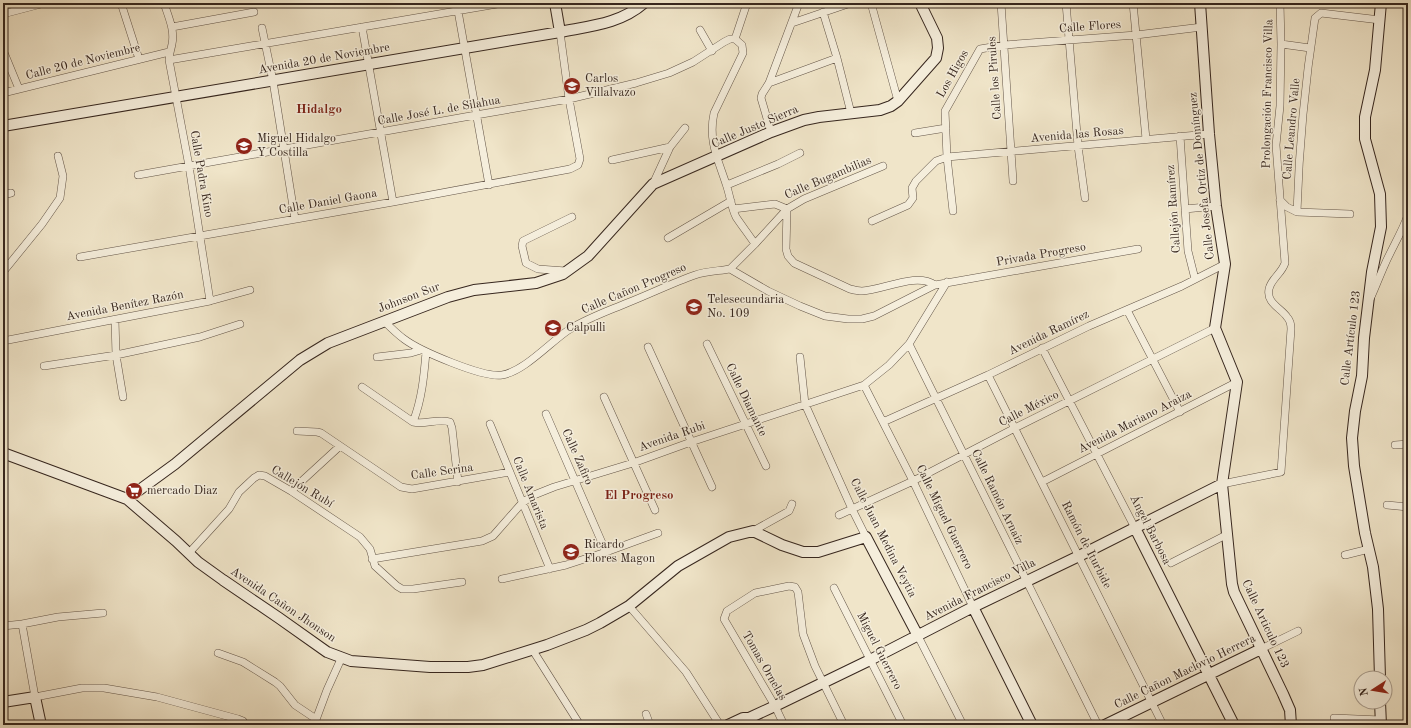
<svg xmlns="http://www.w3.org/2000/svg" width="1411" height="728" font-family="'Old Standard TT',serif">
	<style>
		.lines { fill: none; stroke-linecap: round; stroke-linejoin: round }
		.street-casing { stroke: #645649; stroke-width: 8 }
		.secondary-casing { stroke: #36261e; stroke-width: 12 }
		.street { stroke: #f5eedc; stroke-width: 7 }
		.secondary { stroke: #f5eedc; stroke-width: 10 }
		.labels { text-anchor: middle; dominant-baseline: central; stroke-width: 3; stroke-linejoin: round; paint-order: stroke }
		.street-label { font-size: 12px; fill: #36261e; stroke: #f5eedc }
		.poi-label { font-size: 12px; fill: #36261e; stroke: #f5eedc; text-anchor: start }
		.neighbourhood-label { font-size: 13px; font-weight: bold; fill: #7a1f14; stroke: #f5eedc }
	</style>
	<rect width="100%" height="100%" fill="#f0e5c9"/>
	<filter id="stains"><feTurbulence type="fractalNoise" baseFrequency=".005" numOctaves="4"/><feColorMatrix values="0 0 0 0 .2 0 0 0 0 .09 0 0 0 0 .02 0 0 0 .5 -.17"/></filter>
	<radialGradient id="worn" r=".72"><stop offset=".6" stop-color="#630" stop-opacity="0"/><stop offset="1" stop-color="#630" stop-opacity=".3"/></radialGradient>
	<g class="lines">
		<g class="street-casing">
			<path id="street" d="M 121,3 L 139,59
				M 164,3 C 168,16 175,30 172,44 C 171,50 169,54 169,60 L 189,166 L 210,301
				M 871,3 L 898,101
				M 1001,3 L 1013,181
				M 1066,3 L 1078,146 L 1085,198
				M 1133,3 L 1146,139
				M 1047,4 L 1054,3
				M 458,11 L 489,185
				M 823,12 L 837,58 L 851,113
				M 3,14 L 45,3
				M 792,23 L 851,3
				M 172,27 L 254,12
				M 362,27 L 393,202
				M 262,28 L 273,81 L 295,219
				M 700,30 L 712,51
				M 735,39 L 742,45 L 743,53 L 714,113 C 708,141 718,159 726,184 C 730,195 731,207 736,217 C 742,226 749,235 755,244
				M 735,39 L 747,3
				M 1281,44 L 1310,48
				M 3,50 L 19,89
				M 169,60 L 503,3
				M 769,83 L 837,58
				M 3,93 L 169,52
				M 771,132 L 761,98 L 762,94 L 769,83 L 799,3
				M 915,133 L 946,128
				M 1180,136 L 1188,251 L 1195,279
				M 612,160 L 670,147
				M 138,175 L 476,115 L 569,99 L 636,83 L 669,73 L 693,62 L 724,42 L 730,39 L 735,39
				M 653,184 L 670,147 L 685,128
				M 727,185 L 778,164 L 800,153
				M 3,195 L 11,193
				M 1280,200 L 1287,207 L 1297,212 L 1350,214
				M 733,209 L 775,204 L 787,209
				M 787,209 L 786,249 L 788,256 L 794,263 L 850,289 C 854,290 858,291 862,291 C 884,290 916,272 935,285
				M 1185,209 L 1216,206
				M 953,211 L 947,157 L 945,111 L 980,49 L 1004,45 L 1136,35 L 1202,27
				M 1297,212 C 1299,147 1305,82 1315,18 L 1321,13 L 1380,20
				M 872,221 L 908,205 L 913,198 L 912,188 L 916,181 L 936,161 L 947,157 L 1209,134
				M 668,238 L 731,201
				M 80,257 L 393,202 L 570,169 L 578,165 L 580,159 L 569,99 L 560,32
				M 730,269 L 768,291 L 800,306 L 825,316 L 848,319 L 862,319 L 874,316 L 935,285 L 1138,249
				M 730,269 L 755,244 L 787,209 L 804,199 L 883,166
				M 566,271 L 538,269 L 526,263 L 522,246 L 523,241 L 572,217
				M 3,272 L 42,224 L 60,198 L 63,176 L 58,156
				M 1371,297 C 1376,286 1380,275 1385,264 C 1392,248 1402,232 1408,215
				M 1127,310 L 1180,412
				M 115,320 L 116,355 L 123,397
				M 384,321 C 390,327 397,334 404,339 C 420,351 483,378 502,375 C 525,371 550,342 570,329 C 588,318 608,311 627,303 C 650,294 672,283 695,275 C 706,271 719,271 730,269
				M 3,341 L 210,301 L 250,290
				M 707,344 L 766,466
				M 909,344 L 1098,725
				M 648,347 L 712,487
				M 1042,348 L 1135,528
				M 377,357 L 411,353 L 421,350
				M 800,357 L 805,404 L 852,509 L 866,537
				M 44,366 L 116,355 L 200,337 L 240,324
				M 988,375 L 1163,725
				M 864,385 L 913,481 L 973,607
				M 362,387 L 413,422 C 425,425 438,418 450,422 L 452,428 L 458,482
				M 604,397 L 655,510
				M 546,414 L 606,552
				M 413,422 C 422,399 424,376 426,352
				M 883,422 L 988,375 L 1089,326 L 1182,286 L 1225,264
				M 490,424 L 550,569
				M 297,431 L 317,432 L 321,433 L 401,487 L 412,489 L 510,472
				M 1395,445 L 1408,444
				M 1042,482 L 1237,382
				M 1222,484 L 1281,472 L 1291,329 C 1291,325 1290,320 1287,317 C 1281,308 1266,303 1269,289 C 1271,279 1282,273 1285,263 L 1276,145 L 1280,106 L 1281,44 L 1280,3
				M 291,491 L 340,446
				M 1387,505 L 1408,507
				M 839,515 L 913,481 L 1015,428 L 1215,328
				M 753,531 L 789,511 L 792,504
				M 189,553 L 229,509 L 239,492 L 254,478 L 259,475 L 265,476 L 291,491 L 360,537 L 370,549 L 375,566 L 397,586 L 402,589 L 413,589 L 462,582
				M 1345,555 L 1369,549
				M 372,559 L 482,541 L 493,536 L 522,503 L 534,495 L 554,487 L 633,463 L 691,442 L 864,385 L 889,365 L 909,344 L 947,282
				M 1171,563 L 1226,535
				M 502,579 L 566,565 L 606,552 L 658,533
				M 834,588 L 903,725
				M 629,606 L 686,672 L 718,722
				M 22,624 L 35,697 L 82,688 L 104,688 L 157,697 L 238,719 L 243,721 L 246,725
				M 3,626 L 22,624 L 58,617 L 103,613
				M 918,636 L 963,725
				M 532,649 L 580,725
				M 1261,649 L 1298,631
				M 218,653 L 243,662 L 275,682 L 280,686 L 295,705 L 316,719
				M 646,714 L 650,725
				M 1334,718 L 1381,720
				M 314,725 L 327,690 L 341,659
				M 784,725 L 775,706 L 724,619 L 727,611 L 755,593 L 789,586 L 795,587 L 798,592 L 803,634 L 815,666 L 844,725"/>
		</g>
		<g class="secondary-casing">
			<path id="secondary" d="M 555,3 L 560,32
				M 1200,3 L 1209,134 L 1216,206 L 1225,264 L 1215,328 L 1237,382 L 1222,484 L 1232,584 L 1234,592 L 1283,694 L 1290,710 L 1291,725
				M 3,126 L 560,32 C 590,26 620,24 644,3
				M 3,453 L 127,499 L 176,541 L 198,562 L 223,580 L 279,618 L 327,652 L 351,661 L 430,667 L 468,667 L 483,665 L 547,645 L 586,630 L 600,623 L 629,606 L 678,566 L 729,537 L 753,531 L 782,545 L 803,552 L 818,552 L 866,537 L 918,636
				M 127,499 L 175,464 L 300,360 L 328,343 L 448,297 L 474,290 L 536,283 L 563,274 L 588,256 L 653,184 L 771,132 L 804,120 L 819,117 L 880,110 L 891,106 L 898,101 L 936,58 L 938,48 L 937,38 L 920,3
				M 1135,528 L 1234,725
				M 973,607 L 1032,725
				M 1380,678 L 1378,609 L 1373,567 L 1365,533 L 1354,466 L 1352,438 L 1355,411 L 1362,376 L 1364,338 L 1372,272 L 1381,227 L 1380,194 L 1365,139 L 1365,117 L 1375,70 L 1381,3
				M 3,702 L 35,697 L 41,725
				M 1380,702 L 1381,725
				M 728,725 L 743,718 L 749,718 L 775,706 L 870,660 L 973,607 L 1079,556 L 1222,484
				M 1105,725 L 1261,649"/>
		</g>
		<use href="#street" class="street"/>
		<use href="#secondary" class="secondary"/>
	</g>
	<defs>
		<g id="school-disc" transform="scale(0.9)"><circle r="9.5" fill="#8f2418" stroke="#f5eedc"/><path d="M0-5L7-2L0 1L-7-2ZM-4 1L0 2.5L4 1V4Q0 6-4 4Z" fill="#fff"/></g>
		<g id="supermarket-disc" transform="scale(0.9)"><circle r="9.5" fill="#8f2418" stroke="#f5eedc"/><path d="M-6-5.5h2.5l.6 2H6L4.5 2H-2.5L-4.4-4H-6ZM-1.5 3.2a1.3 1.3 0 1 0 .1 0ZM3 3.2a1.3 1.3 0 1 0 .1 0Z" fill="#fff"/></g>
	</defs>
	<g fill-rule="evenodd">
		<use href="#school-disc" x="572" y="86"/>
		<use href="#school-disc" x="244" y="146"/>
		<use href="#school-disc" x="694" y="307"/>
		<use href="#school-disc" x="553" y="328"/>
		<use href="#supermarket-disc" x="134" y="491"/>
		<use href="#school-disc" x="571" y="552"/>
	</g>
	<g class="labels">
		<g class="street-label">
			<text transform="translate(1090 27) rotate(-4)">Calle Flores</text>
			<text transform="translate(324 59) rotate(-10)">Avenida 20 de Noviembre</text>
			<text transform="translate(83 62) rotate(-14)">Calle 20 de Noviembre</text>
			<text transform="translate(953 74) rotate(-61)">Los Higos</text>
			<text transform="translate(995 78) rotate(-94)">Calle los Pirules</text>
			<text transform="translate(1268 94) rotate(-89)">Prolongación Francisco Villa</text>
			<text transform="translate(439 111) rotate(-10)">Calle José L. de Silahua</text>
			<text transform="translate(755 127) rotate(-23)">Calle Justo Sierra</text>
			<text transform="translate(1292 129) rotate(-85)">Calle Leandro Valle</text>
			<text transform="translate(1077 135) rotate(-5)">Avenida las Rosas</text>
			<text transform="translate(201 174) rotate(80)">Calle Padra Kino</text>
			<text transform="translate(1202 176) rotate(-96)">Calle Josefa Ortiz de Domínguez</text>
			<text transform="translate(828 178) rotate(-23)">Calle Bugambilias</text>
			<text transform="translate(328 202) rotate(-10)">Calle Daniel Gaona</text>
			<text transform="translate(1174 209) rotate(-94)">Callejón Ramírez</text>
			<text transform="translate(1041 255) rotate(-10)">Privada Progreso</text>
			<text transform="translate(634 289) rotate(-23)">Calle Cañon Progreso</text>
			<text transform="translate(409 298) rotate(-21)">Johnson Sur</text>
			<text transform="translate(125 306) rotate(-11)">Avenida Benítez Razón</text>
			<text transform="translate(1049 333) rotate(-26)">Avenida Ramírez</text>
			<text transform="translate(1351 338) rotate(-83)">Calle Artículo 123</text>
			<text transform="translate(746 400) rotate(64)">Calle Diamante</text>
			<text transform="translate(1029 409) rotate(-27)">Calle México</text>
			<text transform="translate(1135 422) rotate(-27)">Avenida Mariano Araiza</text>
			<text transform="translate(672 437) rotate(-19)">Avenida Rubi</text>
			<text transform="translate(577 457) rotate(66)">Calle Zafiro</text>
			<text transform="translate(442 472) rotate(-8)">Calle Serina</text>
			<text transform="translate(302 487) rotate(31)">Callejón Rubí</text>
			<text transform="translate(530 493) rotate(68)">Calle Amarista</text>
			<text transform="translate(997 497) rotate(64)">Calle Ramón Arnaiz</text>
			<text transform="translate(944 517) rotate(64)">Calle Miguel Guerrero</text>
			<text transform="translate(1150 530) rotate(63)">Ángel Barbosa</text>
			<text transform="translate(883 538) rotate(63)">Calle Juan Medina Veytia</text>
			<text transform="translate(1086 545) rotate(63)">Ramón de Iturbide</text>
			<text transform="translate(980 590) rotate(-27)">Avenida Francisco Villa</text>
			<text transform="translate(283 605) rotate(34)">Avenida Cañon Jhonson</text>
			<text transform="translate(1265 624) rotate(65)">Calle Articulo 123</text>
			<text transform="translate(879 651) rotate(63)">Miguel Guerrero</text>
			<text transform="translate(764 666) rotate(60)">Tomas Ornelas</text>
			<text transform="translate(1185 672) rotate(-26)">Calle Cañon Maclovio Herrera</text>
		</g>
		<g class="poi-label">
			<text x="585" y="79">Carlos<tspan x="585" dy="14">Villalvazo</tspan></text>
			<text x="257" y="139">Miguel Hidalgo<tspan x="257" dy="14">Y Costilla</tspan></text>
			<text x="707" y="300">Telesecundaria<tspan x="707" dy="14">No. 109</tspan></text>
			<text x="566" y="328">Calpulli</text>
			<text x="147" y="491">mercado Diaz</text>
			<text x="584" y="545">Ricardo<tspan x="584" dy="14">Flores Magon</tspan></text>
		</g>
		<g class="neighbourhood-label">
			<text x="319" y="109">Hidalgo</text>
			<text x="639" y="495">El Progreso</text>
		</g>
	</g>
	<rect width="1411" height="728" fill="none" stroke="#f0e5c9" stroke-width="16"/>
	<rect x="4" y="4" width="1403" height="720" fill="none" stroke="#36261e" stroke-width="2"/>
	<rect x="8" y="8" width="1395" height="712" fill="none" stroke="#36261e"/>
	<g transform="translate(1373 690) rotate(258)"><circle r="19" fill="#f5eedc" stroke="#a99e90"/>
	<path d="M0-3L7 15L0 10L-7 15Z" fill="#8f2418"/>
	<text y="-6" font-size="11" font-weight="bold" text-anchor="middle" fill="#36261e">N</text>
	</g>
	<rect width="100%" height="100%" filter="url(#stains)"/>
	<rect width="100%" height="100%" fill="url(#worn)"/>
</svg>
